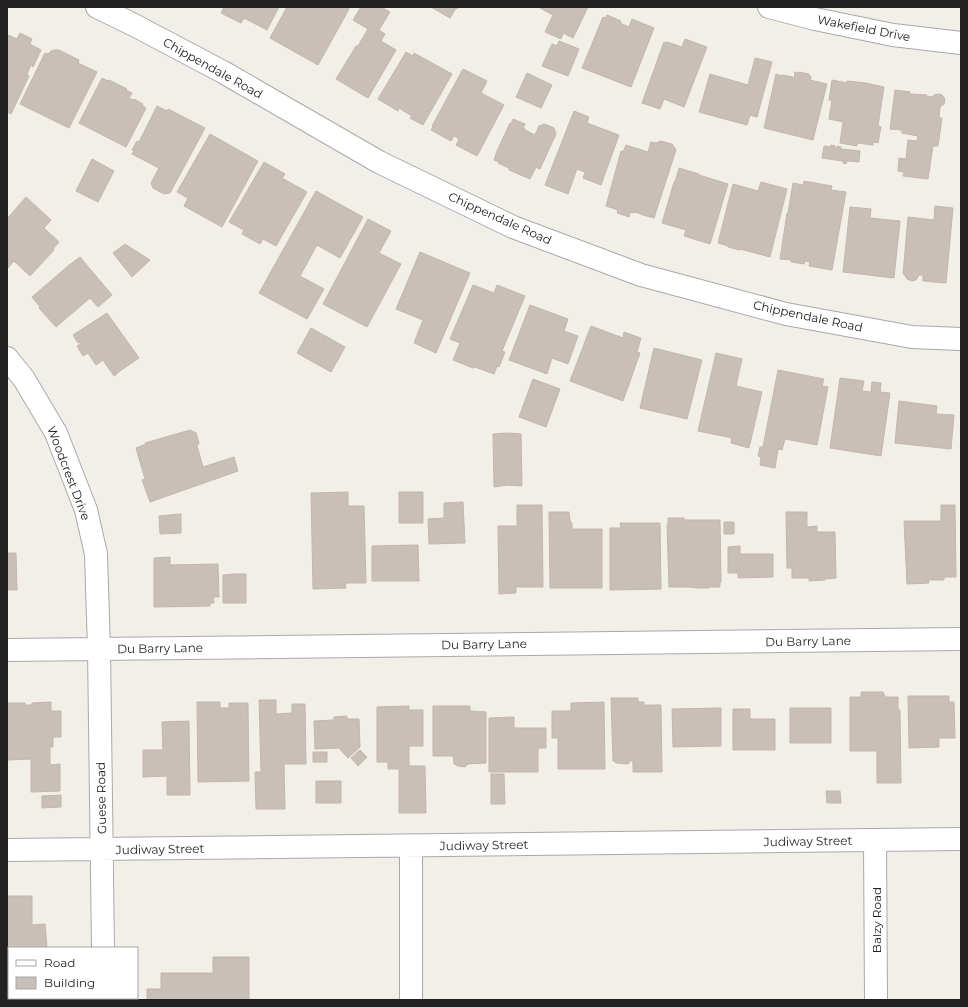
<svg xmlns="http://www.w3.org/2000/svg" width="968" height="1007" font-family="Montserrat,sans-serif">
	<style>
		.building { fill: #c7bfb8; stroke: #c4b6ab }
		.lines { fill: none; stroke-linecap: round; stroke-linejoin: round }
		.minor-casing { stroke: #a9a9a9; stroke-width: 24 }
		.minor { stroke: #fff; stroke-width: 22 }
		.labels { text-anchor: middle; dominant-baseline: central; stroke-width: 4; stroke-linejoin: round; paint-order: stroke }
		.street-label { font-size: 12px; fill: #222; stroke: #fff }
	</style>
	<rect width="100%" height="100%" fill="#f2efe9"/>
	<path class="building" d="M 224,7 L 279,7 L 267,30 L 244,18 L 241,23 L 221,13 Z
		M 287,7 L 345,7 L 349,9 L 318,65 L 270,38 Z
		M 361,7 L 381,7 L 390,12 L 379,30 L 385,34 L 381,41 L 396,50 L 368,98 L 336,79 L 356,46 L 358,46 L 368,29 L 353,20 Z
		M 431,7 L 458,7 L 457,9 L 456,8 L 450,18 Z
		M 541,7 L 588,7 L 573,38 L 563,33 L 561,39 L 545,32 L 553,15 L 540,8 Z
		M 607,15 L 621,21 L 620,23 L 629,27 L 632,19 L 654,28 L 631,87 L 582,68 L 603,17 L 606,18 Z
		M 20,33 L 32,39 L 30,44 L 41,50 L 33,67 L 31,65 L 27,74 L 29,76 L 11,114 L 7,112 L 7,37 L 8,35 L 17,39 Z
		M 685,39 L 707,47 L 684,107 L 664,99 L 660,109 L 642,103 L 664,42 L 667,43 L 667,42 L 682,47 Z
		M 559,41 L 579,49 L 568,76 L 542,66 L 552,44 L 557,46 Z
		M 55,50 L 59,50 L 79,60 L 78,63 L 97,72 L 69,128 L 20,104 L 45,53 L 48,54 L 51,51 Z
		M 406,52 L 413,56 L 414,53 L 452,74 L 423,125 L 410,118 L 412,116 L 399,108 L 398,111 L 378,99 Z
		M 755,58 L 772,62 L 757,117 L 750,115 L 747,125 L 699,112 L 710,74 L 748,85 Z
		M 463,69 L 487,81 L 481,93 L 504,105 L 477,156 L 456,145 L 459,139 L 454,136 L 451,141 L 431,130 L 433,127 L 432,126 Z
		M 795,72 L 799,73 L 799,72 L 809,74 L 809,76 L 811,76 L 810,80 L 827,84 L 813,140 L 764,128 L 776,74 L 782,76 L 782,75 L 793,77 L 793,79 L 794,79 Z
		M 527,73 L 552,85 L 541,108 L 516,97 Z
		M 102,78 L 108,81 L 109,80 L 127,89 L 126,90 L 132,93 L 129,98 L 133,100 L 134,99 L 143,104 L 142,105 L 146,108 L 126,147 L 79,123 Z
		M 832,80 L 847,83 L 847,81 L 866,83 L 884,87 L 878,126 L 881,127 L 878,143 L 873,142 L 873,145 L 857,143 L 857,146 L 840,143 L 843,122 L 829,119 L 832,100 L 829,100 Z
		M 895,90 L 910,92 L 910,94 L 927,95 L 926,96 L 933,97 L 934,95 L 938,94 L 942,95 L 945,99 L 944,104 L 940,107 L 939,118 L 942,118 L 938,146 L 933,146 L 928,179 L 903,176 L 904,172 L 898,171 L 899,158 L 906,159 L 908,140 L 917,141 L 918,136 L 902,133 L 902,130 L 890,129 Z
		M 157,106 L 167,111 L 168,109 L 205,128 L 170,193 L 164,194 L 153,188 L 151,183 L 159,168 L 132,154 L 134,151 L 132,150 L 137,141 L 139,142 Z
		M 574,111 L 589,117 L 587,123 L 619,135 L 601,185 L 583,178 L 585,172 L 577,169 L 568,194 L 545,185 Z
		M 513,119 L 525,124 L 523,128 L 525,129 L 525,130 L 535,135 L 539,126 L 545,124 L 554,128 L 556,134 L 540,169 L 536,167 L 530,179 L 509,170 L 509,168 L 498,163 L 499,162 L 494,160 L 497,151 L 510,123 L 511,124 Z
		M 210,134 L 258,161 L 222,227 L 184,206 L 188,198 L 177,192 Z
		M 661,141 L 672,144 L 676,150 L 654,218 L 643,215 L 638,213 L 634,212 L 633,213 L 630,212 L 629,217 L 617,213 L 618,210 L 606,206 L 621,151 L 623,152 L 626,145 L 648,152 L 651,142 L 656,143 Z
		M 831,145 L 835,146 L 835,148 L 837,148 L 837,146 L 841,147 L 841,149 L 860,151 L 859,162 L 847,161 L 846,164 L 843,163 L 843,161 L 822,158 L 824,146 L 831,147 Z
		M 92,159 L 114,171 L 98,202 L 76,191 Z
		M 264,162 L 285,174 L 282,178 L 307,192 L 276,246 L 263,239 L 260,244 L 242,234 L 244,230 L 229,222 Z
		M 679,168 L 699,174 L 699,175 L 728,184 L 710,244 L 684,236 L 686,230 L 662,223 L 674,182 L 675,182 Z
		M 804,181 L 832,186 L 831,190 L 846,192 L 832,270 L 809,266 L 810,262 L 805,261 L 804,264 L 791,262 L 791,260 L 780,259 L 787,213 L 788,213 L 793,183 L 803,185 Z
		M 761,182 L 787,189 L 770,257 L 740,249 L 740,250 L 728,247 L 728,246 L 718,243 L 733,184 L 758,191 Z
		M 316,191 L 363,217 L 340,258 L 317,245 L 300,276 L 324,289 L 307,319 L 259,293 Z
		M 26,197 L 51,220 L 44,228 L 59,242 L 53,249 L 54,250 L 30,276 L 14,261 L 7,269 L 7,219 Z
		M 935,206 L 953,208 L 946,283 L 923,281 L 923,275 L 919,275 L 916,280 L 912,281 L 907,279 L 904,274 L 903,274 L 908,217 L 934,220 Z
		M 850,207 L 871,209 L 870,218 L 900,221 L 894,278 L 843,272 Z
		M 368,219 L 391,231 L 379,253 L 401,264 L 367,327 L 323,304 Z
		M 125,244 L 150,260 L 132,277 L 113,253 Z
		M 420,252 L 470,273 L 436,353 L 414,343 L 423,320 L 396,309 Z
		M 80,257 L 112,295 L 98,307 L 90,298 L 56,327 L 39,308 L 40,307 L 32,297 L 68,266 Z
		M 473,285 L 494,293 L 497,285 L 525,296 L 502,351 L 505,352 L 499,367 L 497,366 L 494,374 L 475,367 L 473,368 L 453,360 L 460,343 L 450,339 Z
		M 530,305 L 568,319 L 564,331 L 578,336 L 568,364 L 552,358 L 547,374 L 509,360 Z
		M 107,313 L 139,358 L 117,373 L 117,374 L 114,376 L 103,360 L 96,365 L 88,353 L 83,356 L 77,346 L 81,343 L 80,342 L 78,343 L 73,335 Z
		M 591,326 L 623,338 L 624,332 L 641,338 L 637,352 L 640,353 L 623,401 L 570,381 Z
		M 311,328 L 345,347 L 331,372 L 297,353 Z
		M 654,348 L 702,360 L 687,419 L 640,408 Z
		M 716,353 L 742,359 L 736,386 L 762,392 L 749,448 L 731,443 L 732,438 L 698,431 Z
		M 778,370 L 824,379 L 822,386 L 828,387 L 817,445 L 785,439 L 782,450 L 778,449 L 775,468 L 760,465 L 761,457 L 758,456 L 760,447 L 763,447 Z
		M 840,378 L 864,381 L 862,391 L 871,392 L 872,382 L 881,383 L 880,392 L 890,393 L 881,456 L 830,448 Z
		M 533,379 L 560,389 L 546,427 L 519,417 Z
		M 899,401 L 937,406 L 936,414 L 954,415 L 951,449 L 895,443 Z
		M 190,430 L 196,433 L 199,443 L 197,446 L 203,467 L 234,457 L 238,471 L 150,502 L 142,480 L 145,479 L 136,448 L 146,444 L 145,443 Z
		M 507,433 L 521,434 L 522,486 L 508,485 L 494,487 L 493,434 Z
		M 348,492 L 348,506 L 364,506 L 366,583 L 345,583 L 346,588 L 313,589 L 311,493 Z
		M 399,492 L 423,492 L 423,523 L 399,523 Z
		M 463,502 L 465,543 L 429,544 L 428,519 L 444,518 L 444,503 Z
		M 517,505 L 542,505 L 543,587 L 516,587 L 516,593 L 499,594 L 498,526 L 517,526 Z
		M 941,505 L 955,505 L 956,577 L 944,577 L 944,580 L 928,580 L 929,583 L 907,584 L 904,521 L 941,521 Z
		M 549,512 L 569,512 L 570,521 L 572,523 L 572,529 L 602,529 L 602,588 L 550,588 Z
		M 786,512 L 807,512 L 807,527 L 817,526 L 817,532 L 835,532 L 836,578 L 825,579 L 825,580 L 809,581 L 809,578 L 792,578 L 792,568 L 787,568 Z
		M 181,514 L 181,533 L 160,534 L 159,516 Z
		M 668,518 L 684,518 L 684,520 L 720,520 L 721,582 L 720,582 L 720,587 L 709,587 L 709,588 L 699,588 L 690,587 L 669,587 L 667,525 L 668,525 Z
		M 724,522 L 734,522 L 734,534 L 724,534 Z
		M 620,523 L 660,523 L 661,589 L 610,590 L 610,528 L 621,528 Z
		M 418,545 L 419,581 L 372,581 L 372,546 Z
		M 740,546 L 740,554 L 773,554 L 773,577 L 738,578 L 738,573 L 728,573 L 728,547 Z
		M 7,553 L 16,553 L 17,590 L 7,590 Z
		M 170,557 L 170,565 L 218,564 L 219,597 L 213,597 L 214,603 L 210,603 L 210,606 L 154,607 L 154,558 Z
		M 234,574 L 246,574 L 246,603 L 223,603 L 223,575 Z
		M 861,692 L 883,692 L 885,697 L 898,697 L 898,710 L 900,710 L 901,783 L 877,783 L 877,751 L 850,751 L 850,697 L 861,697 Z
		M 908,696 L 949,696 L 949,702 L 954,702 L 955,738 L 939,738 L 939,747 L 909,748 Z
		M 611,698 L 638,698 L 638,702 L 644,702 L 644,705 L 661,705 L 662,772 L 633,772 L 633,761 L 630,761 L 628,764 L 617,763 L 613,761 Z
		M 259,700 L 276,700 L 276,714 L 292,713 L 292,704 L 305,704 L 306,764 L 284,764 L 285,809 L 256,809 L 255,772 L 261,772 Z
		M 51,702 L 51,711 L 61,711 L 61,737 L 53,737 L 53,747 L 50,747 L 50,765 L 60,764 L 60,791 L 31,792 L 31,759 L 7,760 L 7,703 L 25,703 L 25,705 L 32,705 L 32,703 Z
		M 197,702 L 220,702 L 220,708 L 229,708 L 229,703 L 248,703 L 249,781 L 198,782 Z
		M 604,702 L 605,769 L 558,769 L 558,738 L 552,738 L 552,711 L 571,711 L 571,703 Z
		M 409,706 L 409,710 L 423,710 L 423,746 L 409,746 L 409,766 L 425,766 L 426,813 L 399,813 L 399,769 L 388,769 L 388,762 L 377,762 L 377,707 Z
		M 433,706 L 470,706 L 470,711 L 486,712 L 486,763 L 468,764 L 465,767 L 458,766 L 454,764 L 453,756 L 433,756 Z
		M 721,708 L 721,746 L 673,747 L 672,709 Z
		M 790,708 L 831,708 L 831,743 L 790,743 Z
		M 733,709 L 750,709 L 750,719 L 775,719 L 775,750 L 733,750 Z
		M 347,716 L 347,719 L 359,719 L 360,747 L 348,758 L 339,748 L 315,749 L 314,721 L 334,720 L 334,717 Z
		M 514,717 L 514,728 L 546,728 L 546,748 L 538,748 L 538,772 L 489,772 L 489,718 Z
		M 189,721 L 190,795 L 167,795 L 167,776 L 143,777 L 143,750 L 163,750 L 162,722 Z
		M 360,750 L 367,757 L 358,766 L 351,758 Z
		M 313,752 L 327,752 L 327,762 L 313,762 Z
		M 491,774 L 504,774 L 505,804 L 491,804 Z
		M 316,781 L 341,781 L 341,803 L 316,803 Z
		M 826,791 L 840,791 L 841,803 L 827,803 Z
		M 61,795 L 61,807 L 42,808 L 42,796 Z
		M 7,896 L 32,896 L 32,925 L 45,924 L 47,948 L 9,948 L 9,998 L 52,998 L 52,1000 L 7,1000 Z
		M 213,957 L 249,957 L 249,1000 L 147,1000 L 147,989 L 161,989 L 161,973 L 213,973 Z"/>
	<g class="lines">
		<g class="minor-casing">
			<path id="minor" d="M 97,7 L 134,25 L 223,72 L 379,162 L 513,227 L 641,275 L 786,314 L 912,337 L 961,339
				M 769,7 L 815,19 L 893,35 L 961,43
				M 7,358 L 24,379 L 56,433 L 86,510 L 96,554 L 99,649 L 103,948
				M 7,650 L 961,639
				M 875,840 L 876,1000
				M 411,846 L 411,1000
				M 7,850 L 961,839
				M 104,998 L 104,1000"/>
		</g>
		<use href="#minor" class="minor"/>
	</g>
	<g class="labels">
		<g class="street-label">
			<text transform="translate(864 28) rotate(11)">Wakefield Drive</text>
			<text transform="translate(213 68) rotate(29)">Chippendale Road</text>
			<text transform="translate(500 218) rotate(24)">Chippendale Road</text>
			<text transform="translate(808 316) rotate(12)">Chippendale Road</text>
			<text transform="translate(69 473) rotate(69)">Woodcrest Drive</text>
			<text transform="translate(808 641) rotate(-1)">Du Barry Lane</text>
			<text transform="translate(484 644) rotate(-1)">Du Barry Lane</text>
			<text transform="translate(160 648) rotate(-1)">Du Barry Lane</text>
			<text transform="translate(101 798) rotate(-91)">Guese Road</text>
			<text transform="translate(808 841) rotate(-1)">Judiway Street</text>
			<text transform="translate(484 845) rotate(-1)">Judiway Street</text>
			<text transform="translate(160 849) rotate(-1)">Judiway Street</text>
			<text transform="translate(876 920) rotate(-90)">Balzy Road</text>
		</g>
	</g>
	<rect width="968" height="1007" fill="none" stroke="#222222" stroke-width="16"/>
	<rect x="8" y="947" width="130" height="52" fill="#ffffff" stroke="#a7a7a7"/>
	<rect x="16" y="960" width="20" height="6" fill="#ffffff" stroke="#a7a7a7"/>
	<text x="44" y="967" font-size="12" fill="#222222">Road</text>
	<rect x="16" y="977" width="20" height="12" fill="#c7bfb8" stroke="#a7a7a7"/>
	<text x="44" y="987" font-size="12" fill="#222222">Building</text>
</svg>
